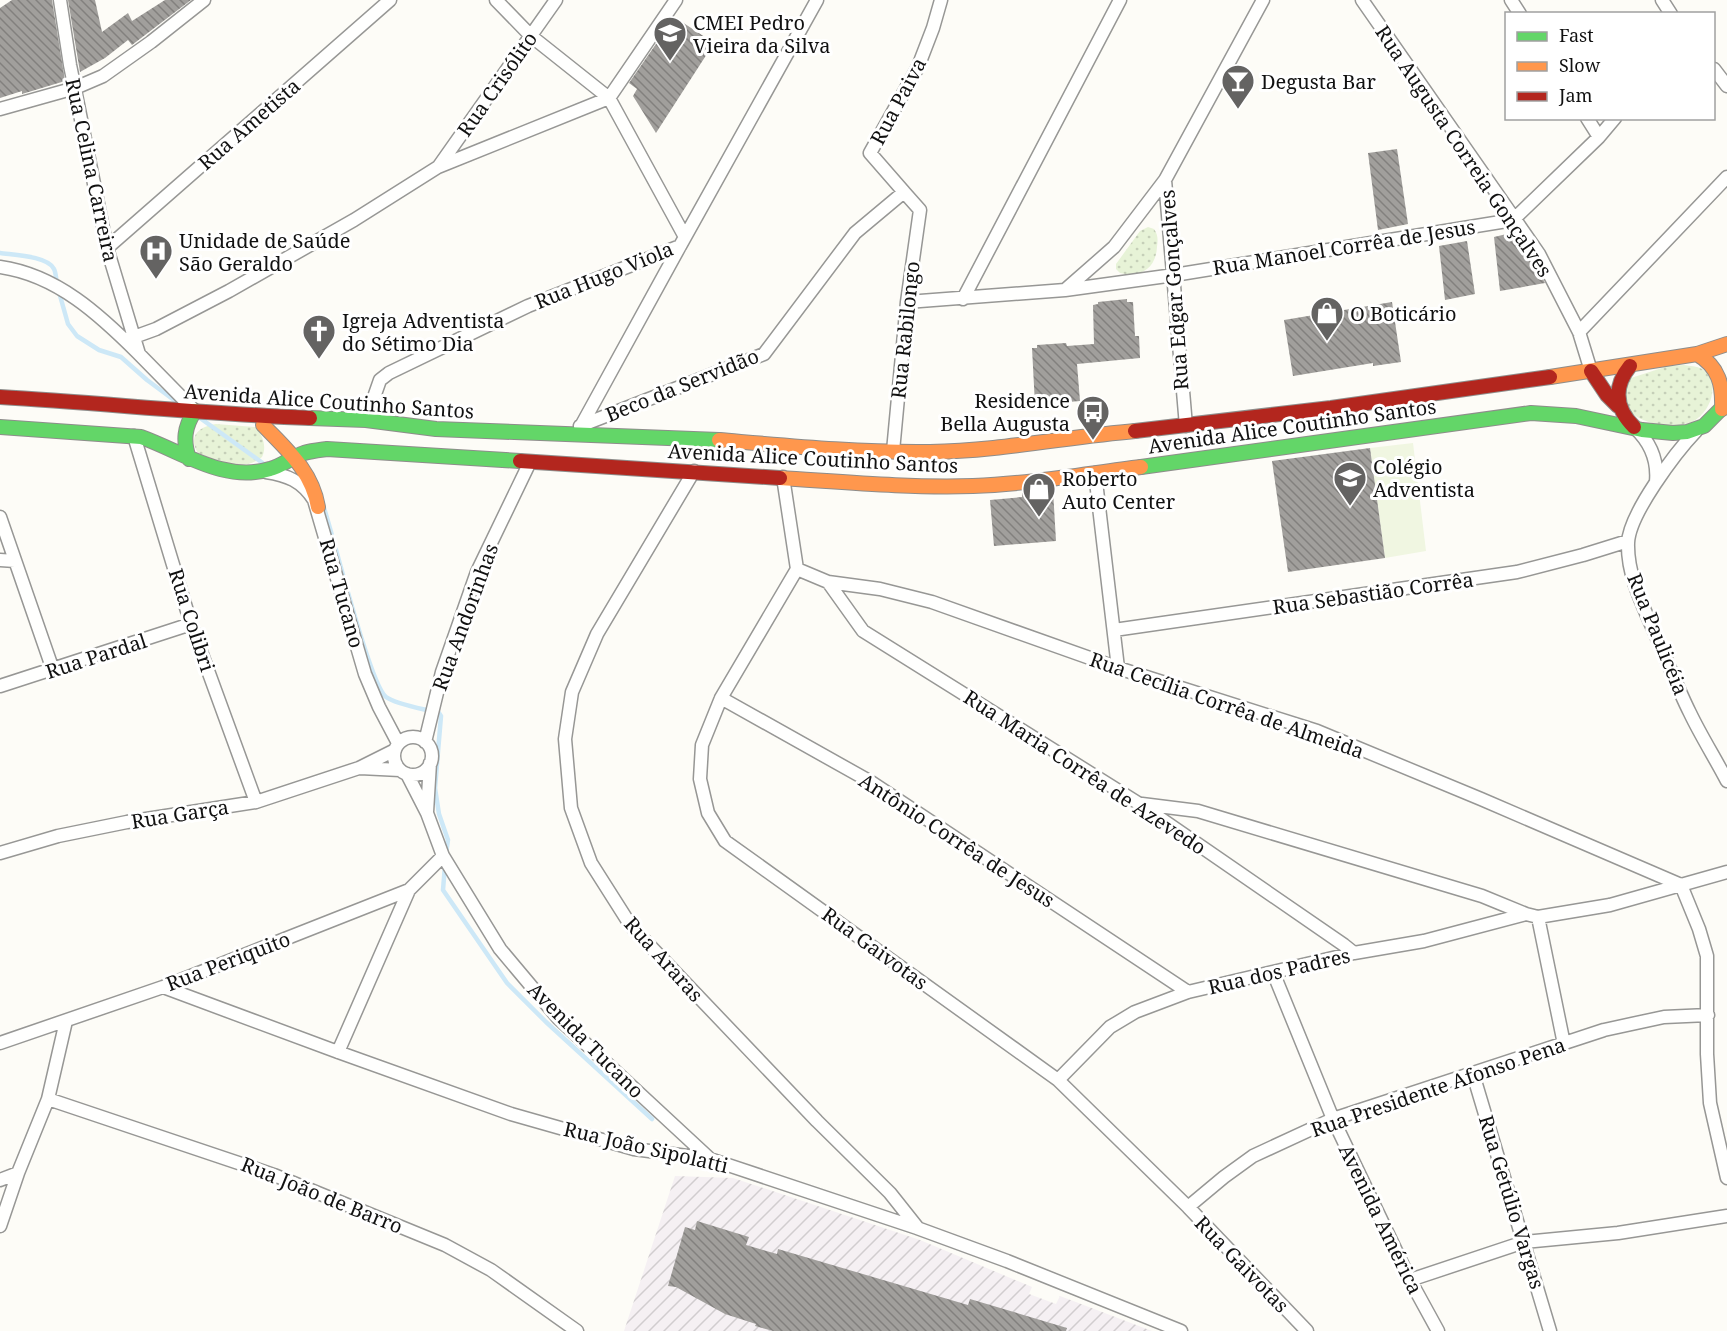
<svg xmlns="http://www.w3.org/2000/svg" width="1727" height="1331" font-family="'Noto Serif',serif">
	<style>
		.industrial { fill: url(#industrial-furrows) }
		.park { fill: url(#park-dots) }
		.pitch { fill: #f0f6e1 }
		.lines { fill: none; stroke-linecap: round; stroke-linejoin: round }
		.stream { stroke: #cde8f7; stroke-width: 4.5 }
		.building { fill: url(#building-back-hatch) }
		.street-casing { stroke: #979795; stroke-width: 15 }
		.fast-casing { stroke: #8e8d8b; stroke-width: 16 }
		.slow-casing { stroke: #8e8d8b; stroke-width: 16 }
		.jam-casing { stroke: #8e8d8b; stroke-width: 16 }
		.street { stroke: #fffffe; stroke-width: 12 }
		.fast { stroke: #63d668; stroke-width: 14 }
		.slow { stroke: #ff974d; stroke-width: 14 }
		.jam { stroke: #b3261e; stroke-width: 14 }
		.labels { text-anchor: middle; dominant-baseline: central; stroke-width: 6; stroke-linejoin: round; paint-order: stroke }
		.poi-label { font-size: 20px; fill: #111; stroke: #fff; text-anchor: start }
		.street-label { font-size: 20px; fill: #111; stroke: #fff }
	</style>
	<defs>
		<pattern id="industrial-furrows" width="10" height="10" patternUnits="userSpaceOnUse" patternTransform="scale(1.5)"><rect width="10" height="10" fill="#f5f0f3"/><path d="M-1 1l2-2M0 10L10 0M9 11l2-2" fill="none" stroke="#d1cdcf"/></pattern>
		<pattern id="park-dots" width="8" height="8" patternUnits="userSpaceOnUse" patternTransform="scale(1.5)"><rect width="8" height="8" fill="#e7f3d7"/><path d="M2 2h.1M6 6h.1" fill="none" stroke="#c5cfb8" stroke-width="1.8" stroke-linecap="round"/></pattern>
		<pattern id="building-back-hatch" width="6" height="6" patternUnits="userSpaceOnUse" patternTransform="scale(1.5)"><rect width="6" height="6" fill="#a19f9c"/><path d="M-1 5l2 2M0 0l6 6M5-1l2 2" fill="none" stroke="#82807e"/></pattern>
	</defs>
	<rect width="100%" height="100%" fill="#fdfcf7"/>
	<path class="industrial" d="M 675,1176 L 733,1178 L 920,1240 L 1032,1287 L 1029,1294 L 1056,1304 L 1060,1296 L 1152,1331 L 624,1331 Z"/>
	<path class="park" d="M 1148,227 L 1154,229 C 1158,235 1158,239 1157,247 C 1156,268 1141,278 1120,273 L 1116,269 L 1116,264 L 1140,231 Z
		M 1684,365 C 1690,366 1697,366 1702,369 C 1720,382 1712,407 1698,418 C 1684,431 1639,426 1629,409 C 1626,404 1625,396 1624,390 L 1631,378 L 1668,366 Z
		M 216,424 L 255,427 C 263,435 267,447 262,457 C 243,473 218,461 198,453 C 187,436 200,426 216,424 Z"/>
	<path class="pitch" d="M 1413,443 L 1426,551 L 1385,558 L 1370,448 Z"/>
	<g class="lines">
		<path class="stream" d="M 0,253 C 13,255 48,256 54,269 C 56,273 56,279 57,283
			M 59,292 L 68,324 L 77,336 L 99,350 L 121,357 L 147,380 L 178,403
			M 200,418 L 264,464
			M 324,508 C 334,538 370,685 386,697 C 397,705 425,709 439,713 L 441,716 L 435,788 L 439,814 L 448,840 L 446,854
			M 445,865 L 443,890 L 507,983 L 546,1022 L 652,1119"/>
	</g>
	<path class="building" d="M 12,0 L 52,0 L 65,81 L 22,94 L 22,91 L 0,98 L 0,8 Z
		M 68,0 L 95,0 L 102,32 L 128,13 L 132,21 L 165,0 L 191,0 L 132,45 L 128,40 L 105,58 L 80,72 Z
		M 682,22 L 714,43 L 656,133 L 633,96 L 637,89 L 629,83 L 667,28 L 675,33 Z
		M 1397,149 L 1408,224 L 1378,230 L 1368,153 Z
		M 1511,233 L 1543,279 L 1545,283 L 1500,291 L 1494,237 Z
		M 1467,241 L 1475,294 L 1445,300 L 1439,246 Z
		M 1127,299 L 1127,302 L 1133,302 L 1135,336 L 1139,336 L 1140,358 L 1077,364 L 1080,401 L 1035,405 L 1032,348 L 1037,348 L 1037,345 L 1066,343 L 1067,346 L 1094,344 L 1093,305 L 1098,304 L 1098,302 Z
		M 1392,302 L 1401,362 L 1373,366 L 1373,363 L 1293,376 L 1284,320 Z
		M 1370,448 L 1385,558 L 1288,572 L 1272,461 Z
		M 1053,490 L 1056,541 L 994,546 L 990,500 L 1022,497 L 1022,493 Z
		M 697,1221 L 749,1237 L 746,1245 L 777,1254 L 778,1249 L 968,1305 L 970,1299 L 1067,1328 L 1066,1331 L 773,1331 L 755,1326 L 756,1324 L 725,1314 L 676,1287 L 668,1286 L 685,1227 L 695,1230 Z"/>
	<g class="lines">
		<g class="street-casing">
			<path id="street" d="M 60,0 L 70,65 L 107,248 L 139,354 L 195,411
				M 496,0 L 531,36 L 609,98 L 685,237
				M 1362,0 L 1539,254 L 1579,332 L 1591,371
				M 1511,0 L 1520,14
				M 1662,0 L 1671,14
				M 1714,69 L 1727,86
				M 0,109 L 75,88 L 103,76 L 151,42 L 204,0
				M 1587,118 L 1599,137
				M 439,166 L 556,0
				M 1165,180 L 1186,426
				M 904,192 L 870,153 L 918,67 L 933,28 L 941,0
				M 107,248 L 390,0
				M 0,267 C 57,275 100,315 139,354
				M 1065,290 L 1114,247 L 1165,180 L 1263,0
				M 963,299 L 1120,0
				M 907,302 L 1065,290 L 1174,275 L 1513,220 L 1599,137 L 1615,118
				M 1579,332 L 1727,177
				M 134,337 L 156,329 L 229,291 L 354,220 L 438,167 L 609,98 L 676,0
				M 366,420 L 380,380 L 389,373 L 528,306 L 680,246 L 817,0
				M 580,426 L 764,354 L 855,233 L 904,192 L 920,210 L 907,302 L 893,451
				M 580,428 L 680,246
				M 1635,428 C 1651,443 1658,461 1656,482
				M 1696,431 C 1676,452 1629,514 1628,543 C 1627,576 1644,608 1657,638 C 1668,663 1678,689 1690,713 C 1701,736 1715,758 1727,781
				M 134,436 L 191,624 L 256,802
				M 694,471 L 597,634 L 572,692 L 565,739 L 571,808 L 591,863 L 631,926 L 817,1121 L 890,1193 L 917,1227
				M 266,472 C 287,475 302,481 314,500 L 365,674 L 379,707 L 398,743
				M 1095,473 L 1118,668
				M 783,477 L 797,569 L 721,698 L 702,745 L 700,779 L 708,813 L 725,841 L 1058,1080 L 1188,1207 L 1307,1331
				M 0,517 L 53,670
				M 0,560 L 15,561
				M 797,569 L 828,582 L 880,589 L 932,602 L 1118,668 L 1317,731 L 1481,799 L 1681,885 L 1699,929 L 1707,956 L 1707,1054 L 1710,1103 L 1727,1178
				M 828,582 L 863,631 L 1138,803 L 1344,945 L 1354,953
				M 1114,630 L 1517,572 L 1583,555 L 1628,541
				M 0,686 L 191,624
				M 721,698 L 871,782 L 1188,992
				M394 756a19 19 0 1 1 38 0a19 19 0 1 1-38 0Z
				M 425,742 L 442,672 L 477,572 L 530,462
				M 360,768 L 400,770
				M 407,774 L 427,813 L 443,856 L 500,949 L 558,1018 L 710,1159
				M 1142,804 L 1198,811 L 1482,896 L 1526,914 L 1538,917 L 1610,905 L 1727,872
				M 427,812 L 430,763
				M 0,853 L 58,836 L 127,822 L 256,802 L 359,768 L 395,750
				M 1538,917 L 1564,1044
				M 1273,972 L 1333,1119 L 1410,1280 L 1438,1331
				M 163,987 L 338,1052 L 511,1114 L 634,1149 L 710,1159 L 917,1228 L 1007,1261 L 1181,1331
				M 0,1043 L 163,987 L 409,890 L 443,856
				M 338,1052 L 409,890
				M 1473,1074 L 1550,1331
				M 1058,1080 L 1110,1027 L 1135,1012 L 1188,992 L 1354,953 L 1424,941 L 1526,914
				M 48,1099 L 274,1175 L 445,1245 L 491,1270 L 577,1331
				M 0,1180 L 18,1173
				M 1188,1207 L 1224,1177 L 1253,1156 L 1333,1119 L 1604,1030 L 1664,1017 L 1708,1015
				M 0,1226 L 18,1173 L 48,1099 L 66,1021
				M 1410,1280 L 1524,1242 L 1618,1233 L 1727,1216"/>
		</g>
		<g class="fast-casing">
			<path id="fast" d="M 310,418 L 366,420 L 436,429 L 719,440
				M 0,427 L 141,437 C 183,452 224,483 270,469 C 282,466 292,457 304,453 C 311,451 320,450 327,449 L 520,461
				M 189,459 C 183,441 184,427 195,411
				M 1141,467 L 1531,413 L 1576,416 L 1642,430 L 1673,433 L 1687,432 L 1704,426 L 1727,403"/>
		</g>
		<g class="slow-casing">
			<path id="slow" d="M 1697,354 C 1719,367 1723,385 1722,409
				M 1550,377 L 1697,354 L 1727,344
				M 263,425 C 287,450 312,471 318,507
				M 719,440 C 789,446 860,453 930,452 C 998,451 1067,437 1135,431
				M 780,478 C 844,482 908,488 973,486 C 1029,484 1085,474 1141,467"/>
		</g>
		<g class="jam-casing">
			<path id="jam" d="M 1630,366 C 1613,387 1615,408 1634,427
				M 1591,371 L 1607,395 L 1618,406
				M 0,397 C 103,403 206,414 310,418
				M 1135,431 L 1331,408 L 1550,377
				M 520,461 L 780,478"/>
		</g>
		<use href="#street" class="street"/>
		<use href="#fast" class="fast"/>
		<use href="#slow" class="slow"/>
		<use href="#jam" class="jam"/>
	</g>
	<defs>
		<g id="school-pin" transform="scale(1.725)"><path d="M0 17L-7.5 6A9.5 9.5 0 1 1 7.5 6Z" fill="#646362" stroke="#fff"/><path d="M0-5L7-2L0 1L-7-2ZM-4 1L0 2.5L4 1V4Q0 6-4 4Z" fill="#fff"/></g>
		<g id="bar-pin" transform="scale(1.725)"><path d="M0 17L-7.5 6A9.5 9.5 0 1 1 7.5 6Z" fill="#646362" stroke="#fff"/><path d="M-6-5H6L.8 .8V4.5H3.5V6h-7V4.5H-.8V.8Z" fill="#fff"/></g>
		<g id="hospital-pin" transform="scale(1.725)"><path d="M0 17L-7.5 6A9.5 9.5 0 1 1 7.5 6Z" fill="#646362" stroke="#fff"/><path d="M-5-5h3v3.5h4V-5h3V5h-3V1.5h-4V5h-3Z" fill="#fff"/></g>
		<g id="shop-pin" transform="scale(1.725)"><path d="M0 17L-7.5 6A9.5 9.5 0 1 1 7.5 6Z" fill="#646362" stroke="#fff"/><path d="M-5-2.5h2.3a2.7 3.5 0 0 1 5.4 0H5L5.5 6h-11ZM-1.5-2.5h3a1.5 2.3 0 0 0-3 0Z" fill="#fff"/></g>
		<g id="church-pin" transform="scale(1.725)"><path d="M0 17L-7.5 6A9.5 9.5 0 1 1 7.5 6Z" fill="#646362" stroke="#fff"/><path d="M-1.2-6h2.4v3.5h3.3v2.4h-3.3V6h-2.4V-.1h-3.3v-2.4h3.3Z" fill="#fff"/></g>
		<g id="bus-pin" transform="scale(1.725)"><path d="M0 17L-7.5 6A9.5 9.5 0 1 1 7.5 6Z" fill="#646362" stroke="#fff"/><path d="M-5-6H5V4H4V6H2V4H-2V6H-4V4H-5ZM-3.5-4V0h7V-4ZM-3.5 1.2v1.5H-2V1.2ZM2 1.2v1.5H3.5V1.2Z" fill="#fff"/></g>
	</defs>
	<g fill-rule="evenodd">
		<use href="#school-pin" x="670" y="33"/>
		<use href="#bar-pin" x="1238" y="81"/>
		<use href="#hospital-pin" x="156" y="251"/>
		<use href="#shop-pin" x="1327" y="313"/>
		<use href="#church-pin" x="319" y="331"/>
		<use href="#bus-pin" x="1093" y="412"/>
		<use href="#school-pin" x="1350" y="478"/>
		<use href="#shop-pin" x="1039" y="489"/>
	</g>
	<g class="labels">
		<g class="poi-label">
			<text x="693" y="22">CMEI Pedro<tspan x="693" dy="23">Vieira da Silva</tspan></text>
			<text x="1261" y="81">Degusta Bar</text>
			<text x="179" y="240">Unidade de Saúde<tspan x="179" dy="23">São Geraldo</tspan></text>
			<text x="1350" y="313">O Boticário</text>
			<text x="342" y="320">Igreja Adventista<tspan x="342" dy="23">do Sétimo Dia</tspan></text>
			<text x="1070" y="400" text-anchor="end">Residence<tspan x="1070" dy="23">Bella Augusta</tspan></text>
			<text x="1373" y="466">Colégio<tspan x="1373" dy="23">Adventista</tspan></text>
			<text x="1062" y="478">Roberto<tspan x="1062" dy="23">Auto Center</tspan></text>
		</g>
		<g class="street-label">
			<text transform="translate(497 84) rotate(-55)">Rua Crisólito</text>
			<text transform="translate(898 101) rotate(-62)">Rua Paiva</text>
			<text transform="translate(249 124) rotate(-41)">Rua Ametista</text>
			<text transform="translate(1464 151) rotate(56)">Rua Augusta Correia Gonçalves</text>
			<text transform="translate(92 170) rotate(78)">Rua Celina Carreira</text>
			<text transform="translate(1344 247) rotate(-9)">Rua Manoel Corrêa de Jesus</text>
			<text transform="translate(604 275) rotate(-22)">Rua Hugo Viola</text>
			<text transform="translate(1174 290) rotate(-94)">Rua Edgar Gonçalves</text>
			<text transform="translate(905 330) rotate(-84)">Rua Rabilongo</text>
			<text transform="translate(682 385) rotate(-22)">Beco da Servidão</text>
			<text transform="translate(329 401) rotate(4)">Avenida Alice Coutinho Santos</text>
			<text transform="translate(1292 426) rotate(-8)">Avenida Alice Coutinho Santos</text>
			<text transform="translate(813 458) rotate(3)">Avenida Alice Coutinho Santos</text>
			<text transform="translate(342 593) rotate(74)">Rua Tucano</text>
			<text transform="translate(1373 593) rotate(-8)">Rua Sebastião Corrêa</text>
			<text transform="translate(465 617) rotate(-70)">Rua Andorinhas</text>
			<text transform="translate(192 620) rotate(72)">Rua Colibri</text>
			<text transform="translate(1658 634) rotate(68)">Rua Paulicéia</text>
			<text transform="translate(96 656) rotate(-18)">Rua Pardal</text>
			<text transform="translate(1227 705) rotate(19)">Rua Cecília Corrêa de Almeida</text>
			<text transform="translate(1085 772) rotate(33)">Rua Maria Corrêa de Azevedo</text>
			<text transform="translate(180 814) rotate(-9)">Rua Garça</text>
			<text transform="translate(957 840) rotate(33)">Antônio Corrêa de Jesus</text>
			<text transform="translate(875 948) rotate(36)">Rua Gaivotas</text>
			<text transform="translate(664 959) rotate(48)">Rua Araras</text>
			<text transform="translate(228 961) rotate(-21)">Rua Periquito</text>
			<text transform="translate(1279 971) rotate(-13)">Rua dos Padres</text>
			<text transform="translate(586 1040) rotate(45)">Avenida Tucano</text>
			<text transform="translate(1438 1087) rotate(-19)">Rua Presidente Afonso Pena</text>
			<text transform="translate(646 1147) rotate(13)">Rua João Sipolatti</text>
			<text transform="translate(322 1195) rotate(22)">Rua João de Barro</text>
			<text transform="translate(1512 1202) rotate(73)">Rua Getúlio Vargas</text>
			<text transform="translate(1381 1219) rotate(64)">Avenida América</text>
			<text transform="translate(1242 1264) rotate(46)">Rua Gaivotas</text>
		</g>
	</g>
	<rect x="1505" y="12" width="210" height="108" fill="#ffffff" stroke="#a0a0a0" stroke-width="1.5"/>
	<rect x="1517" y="32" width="30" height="9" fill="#63d668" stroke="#a0a0a0" stroke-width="1.5"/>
	<text x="1559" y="42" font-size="18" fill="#111111">Fast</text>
	<rect x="1517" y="62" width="30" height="9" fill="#ff974d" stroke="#a0a0a0" stroke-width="1.5"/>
	<text x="1559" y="72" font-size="18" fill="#111111">Slow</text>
	<rect x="1517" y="92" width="30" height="9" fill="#b3261e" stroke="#a0a0a0" stroke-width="1.5"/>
	<text x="1559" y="102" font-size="18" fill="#111111">Jam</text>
</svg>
